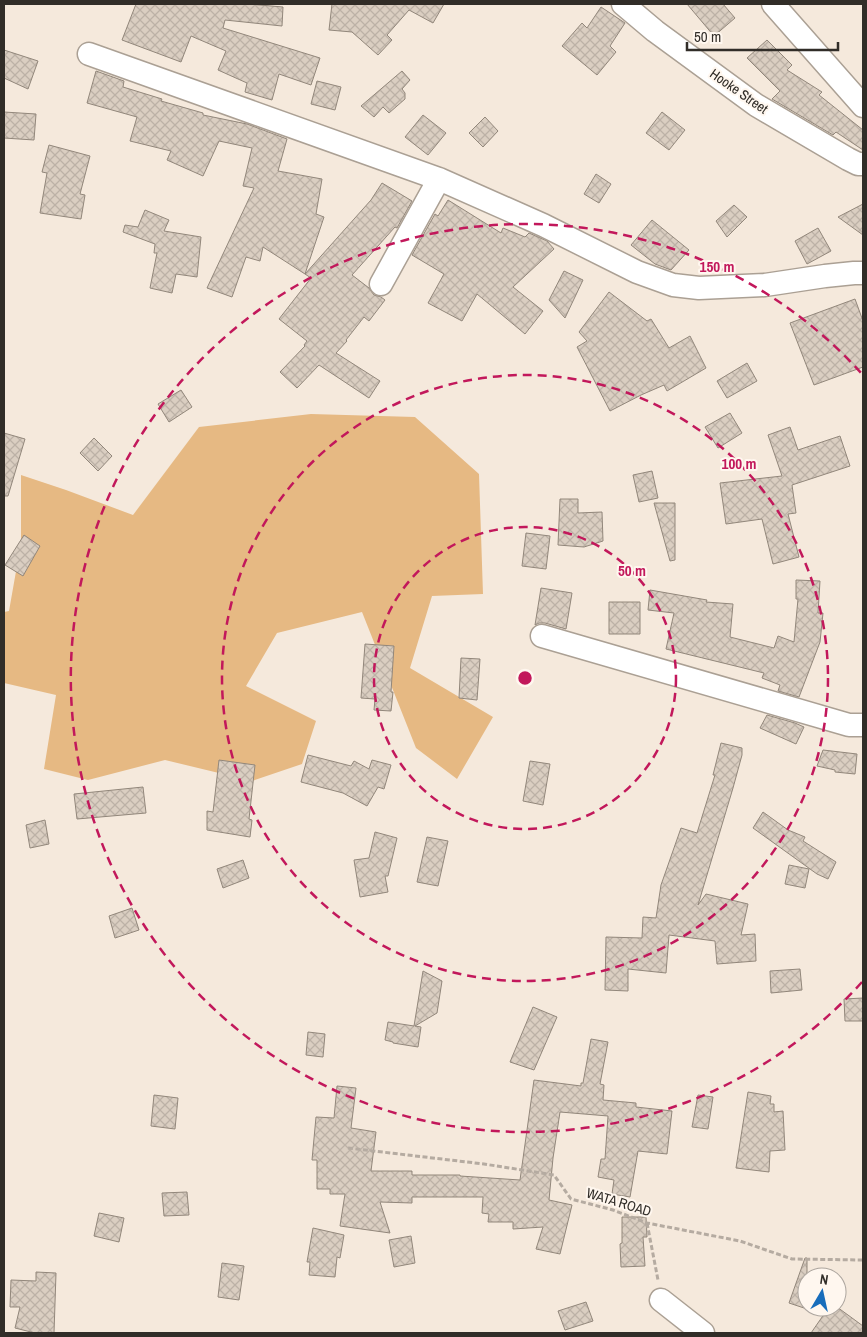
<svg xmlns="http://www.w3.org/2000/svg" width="867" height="1337" font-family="'Archivo Narrow',sans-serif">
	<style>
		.green { fill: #e6b983 }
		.building { fill: url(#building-cross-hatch); stroke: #92877b }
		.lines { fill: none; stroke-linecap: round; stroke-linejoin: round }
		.minor-casing { stroke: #aba094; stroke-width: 25 }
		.path { stroke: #b5aba1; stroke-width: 3; stroke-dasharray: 5 2.5; stroke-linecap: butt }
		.minor { stroke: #fff; stroke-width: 22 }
		.ring { fill: none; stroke: #c2185b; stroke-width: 2.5; stroke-dasharray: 9 6 }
		.labels { text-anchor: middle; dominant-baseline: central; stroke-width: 4; stroke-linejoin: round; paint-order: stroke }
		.street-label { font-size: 14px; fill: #312d28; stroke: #fff7ef }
		.centre { fill: #c2185b; stroke: #fff7ef; stroke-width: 2.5 }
		.ring-label { font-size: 15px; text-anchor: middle; font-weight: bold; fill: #c2185b; stroke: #fff7ef; stroke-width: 4; stroke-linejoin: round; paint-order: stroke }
	</style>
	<defs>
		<pattern id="building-cross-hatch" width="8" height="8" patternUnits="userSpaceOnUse" patternTransform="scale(1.25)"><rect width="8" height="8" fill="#dacec1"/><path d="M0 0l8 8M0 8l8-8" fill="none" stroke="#bcb1a6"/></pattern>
	</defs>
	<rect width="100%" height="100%" fill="#f5e9dc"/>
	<path class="green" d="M 311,414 L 415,417 L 479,474 L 483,594 L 432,596 L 410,668 L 493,717 L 457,779 L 416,748 L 362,612 L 277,633 L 246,686 L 316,721 L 302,764 L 252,781 L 165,760 L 88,780 L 44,769 L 56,695 L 4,683 L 4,612 L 9,611 L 21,543 L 21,475 L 66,490 L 133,515 L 199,427 Z"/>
	<path class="building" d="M 136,4 L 248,4 L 283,7 L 282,26 L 225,20 L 223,28 L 320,58 L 311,85 L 279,74 L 272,100 L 245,92 L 247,83 L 218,70 L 226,51 L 191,36 L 181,62 L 122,40 Z
		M 332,4 L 444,4 L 433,23 L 409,10 L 387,35 L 392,40 L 378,55 L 352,32 L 329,30 Z
		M 687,4 L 723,4 L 735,18 L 714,36 Z
		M 601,7 L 625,23 L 610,46 L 616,52 L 597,75 L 562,46 L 582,23 L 587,28 Z
		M 767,40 L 792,65 L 787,70 L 822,92 L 819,95 L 863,130 L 863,150 L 836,132 L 833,135 L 772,99 L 780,91 L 747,58 Z
		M 4,50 L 38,61 L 28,89 L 4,78 Z
		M 96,71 L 124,81 L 123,87 L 162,99 L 161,101 L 203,113 L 203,115 L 247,124 L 287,139 L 278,171 L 322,179 L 316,214 L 324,217 L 305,274 L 263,247 L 260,261 L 246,257 L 232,297 L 207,288 L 254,188 L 243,186 L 252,148 L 219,141 L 203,176 L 167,160 L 171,151 L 130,141 L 137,117 L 87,103 Z
		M 402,71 L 410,80 L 402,89 L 405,93 L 405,99 L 389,113 L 383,107 L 374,117 L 361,106 Z
		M 317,81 L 341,87 L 335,110 L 311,104 Z
		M 4,112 L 36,114 L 34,140 L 4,138 Z
		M 662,112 L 685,130 L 669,150 L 646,133 Z
		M 423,115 L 446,133 L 428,155 L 405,137 Z
		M 485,117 L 498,131 L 483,147 L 469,133 Z
		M 49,145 L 90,156 L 80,194 L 85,195 L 81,219 L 40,213 L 47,173 L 42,172 Z
		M 596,174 L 611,184 L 599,203 L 584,194 Z
		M 382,183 L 412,201 L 397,228 L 395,227 L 352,275 L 369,288 L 374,295 L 381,297 L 385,300 L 369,321 L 364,317 L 346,340 L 347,341 L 336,353 L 380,381 L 369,398 L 319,365 L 297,388 L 280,372 L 305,346 L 304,345 L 307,341 L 279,319 L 311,278 L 305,274 L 371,200 Z
		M 448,200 L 501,233 L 503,228 L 525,237 L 529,233 L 547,241 L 554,249 L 513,287 L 543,311 L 525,334 L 477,294 L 462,321 L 428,303 L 444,274 L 412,255 L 435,214 L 438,216 Z
		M 863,204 L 863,235 L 838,217 Z
		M 734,205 L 747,217 L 727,237 L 716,221 Z
		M 145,210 L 169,220 L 164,231 L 201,237 L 197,277 L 176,274 L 172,293 L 150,288 L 157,253 L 154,253 L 155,244 L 123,232 L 125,225 L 138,227 Z
		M 652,220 L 689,250 L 671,270 L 655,264 L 631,245 Z
		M 818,228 L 831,251 L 807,264 L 795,241 Z
		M 564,271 L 583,280 L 565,318 L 549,300 Z
		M 609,292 L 647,321 L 651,319 L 669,348 L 690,336 L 706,368 L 667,391 L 664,385 L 641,395 L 610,411 L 577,347 L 587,341 L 579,332 Z
		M 855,299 L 863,321 L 863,367 L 814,385 L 790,323 Z
		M 747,363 L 757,381 L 727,398 L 717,381 Z
		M 181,390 L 192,407 L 169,422 L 158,404 Z
		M 730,413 L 742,433 L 718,448 L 705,427 Z
		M 790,427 L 798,450 L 840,436 L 850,466 L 792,485 L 796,513 L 788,514 L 799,557 L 773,564 L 762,519 L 726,524 L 720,483 L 782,476 L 768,435 Z
		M 4,433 L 25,439 L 8,496 L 4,496 Z
		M 94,438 L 112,456 L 98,471 L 80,453 Z
		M 652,471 L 658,498 L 639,502 L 633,475 Z
		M 560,499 L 578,499 L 578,513 L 602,512 L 603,541 L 584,547 L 558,545 Z
		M 654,503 L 675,503 L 675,560 L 670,561 Z
		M 526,533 L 550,536 L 546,569 L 522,566 Z
		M 24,535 L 40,546 L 23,576 L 5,565 Z
		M 796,580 L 820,581 L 818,613 L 823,613 L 820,642 L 799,697 L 778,691 L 780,685 L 762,678 L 764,673 L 666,649 L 674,613 L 648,610 L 650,590 L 707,600 L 706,602 L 733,604 L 730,637 L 774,648 L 778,636 L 794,642 L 798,599 L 796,599 Z
		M 541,588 L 572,593 L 566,629 L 545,623 L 539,623 L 535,625 Z
		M 609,602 L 640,602 L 640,634 L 609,634 Z
		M 365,644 L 394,646 L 391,692 L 393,692 L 391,711 L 374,710 L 375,699 L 361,698 Z
		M 461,658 L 480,659 L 477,700 L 459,698 Z
		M 767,715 L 795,723 L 804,727 L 796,744 L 760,728 Z
		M 721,743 L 742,748 L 742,755 L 733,788 L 698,905 L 706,894 L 748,904 L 741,935 L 755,934 L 756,961 L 717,964 L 715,941 L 669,935 L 666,973 L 628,969 L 628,991 L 605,990 L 606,937 L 642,938 L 643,917 L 656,918 L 661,885 L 681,828 L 697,833 L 715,775 L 713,775 Z
		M 823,750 L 857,754 L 855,774 L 835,772 L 835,770 L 817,766 Z
		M 308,755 L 351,766 L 354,761 L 369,769 L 372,760 L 391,765 L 384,789 L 378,787 L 367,806 L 343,793 L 301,782 Z
		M 219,760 L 255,765 L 249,819 L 252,820 L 250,837 L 207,830 L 207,811 L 213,812 Z
		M 530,761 L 550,764 L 543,805 L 523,801 Z
		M 143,787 L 146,813 L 77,819 L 74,794 Z
		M 763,812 L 788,830 L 805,837 L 803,841 L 836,862 L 828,879 L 817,874 L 753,828 Z
		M 45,820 L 49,844 L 30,848 L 26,825 Z
		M 375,832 L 397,838 L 388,876 L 385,876 L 388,892 L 360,897 L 354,860 L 369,858 Z
		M 427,837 L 448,841 L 438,886 L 417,882 Z
		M 243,860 L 249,878 L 223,888 L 217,869 Z
		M 789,865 L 809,869 L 805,888 L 785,884 Z
		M 132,908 L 139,930 L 115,938 L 109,916 Z
		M 800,969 L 802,990 L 771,993 L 770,971 Z
		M 423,971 L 442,981 L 437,1013 L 415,1026 L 421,1027 L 418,1047 L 393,1043 L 393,1042 L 385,1040 L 388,1022 L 414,1026 Z
		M 863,998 L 863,1021 L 845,1021 L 844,999 Z
		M 533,1007 L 557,1017 L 534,1070 L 510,1062 Z
		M 308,1032 L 325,1034 L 323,1057 L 306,1055 Z
		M 591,1039 L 608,1042 L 600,1084 L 604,1085 L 603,1100 L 636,1103 L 636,1107 L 672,1111 L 667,1154 L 638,1151 L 630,1197 L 612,1194 L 614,1180 L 598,1177 L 601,1159 L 605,1159 L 608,1116 L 560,1112 L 553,1158 L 549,1200 L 572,1205 L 560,1254 L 536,1249 L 543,1227 L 513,1229 L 513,1222 L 488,1222 L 489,1214 L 482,1213 L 483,1197 L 412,1197 L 412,1203 L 380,1202 L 390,1233 L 340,1226 L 345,1194 L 330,1194 L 330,1189 L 317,1189 L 317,1160 L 312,1160 L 316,1117 L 334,1118 L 337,1086 L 356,1088 L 351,1128 L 376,1132 L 371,1171 L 412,1171 L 412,1175 L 460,1175 L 460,1176 L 520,1180 L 534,1080 L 581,1086 L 581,1083 L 583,1083 Z
		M 748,1092 L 771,1096 L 770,1104 L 774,1104 L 774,1112 L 783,1111 L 785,1150 L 770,1151 L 769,1172 L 736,1168 Z
		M 154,1095 L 178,1098 L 175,1129 L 151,1126 Z
		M 698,1095 L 713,1097 L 708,1129 L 692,1127 Z
		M 187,1192 L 189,1215 L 164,1216 L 162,1193 Z
		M 99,1213 L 124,1218 L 119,1242 L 94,1236 Z
		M 622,1217 L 646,1217 L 647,1237 L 643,1237 L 645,1266 L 621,1267 L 620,1244 L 622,1243 Z
		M 313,1228 L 344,1235 L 340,1258 L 337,1257 L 335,1277 L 309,1275 L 310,1262 L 307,1262 Z
		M 411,1236 L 415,1263 L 394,1267 L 389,1240 Z
		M 805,1258 L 807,1258 L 807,1309 L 789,1303 Z
		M 222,1263 L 244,1266 L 239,1300 L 218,1297 Z
		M 36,1272 L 56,1273 L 54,1333 L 35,1333 L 15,1328 L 20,1307 L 10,1307 L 11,1280 L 36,1281 Z
		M 586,1302 L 593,1321 L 565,1330 L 558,1311 Z
		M 829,1307 L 837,1307 L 863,1326 L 863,1333 L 811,1333 Z"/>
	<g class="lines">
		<g class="minor-casing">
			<path id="minor" d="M 623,4 L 655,31 L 756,105 L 848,159 L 858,164 L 863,164
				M 773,4 L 863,106
				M 89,54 L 439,179 L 543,225 L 637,272 L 673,285 L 699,288 L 765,285 L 825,276 L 854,273 L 863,273
				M 381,284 L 439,179
				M 542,636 L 849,725 L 863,725
				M 661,1300 L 703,1333"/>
		</g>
		<path class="path" d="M 348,1148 L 484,1164 L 554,1175 L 571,1199 L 613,1210 L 647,1223 L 740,1241 L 792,1259 L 863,1260
			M 647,1223 L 658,1280"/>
		<use href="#minor" class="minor"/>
	</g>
	<g class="ring">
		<circle cx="525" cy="678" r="151"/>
		<circle cx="525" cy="678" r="303"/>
		<path d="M862 982A454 454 0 1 1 862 374"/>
	</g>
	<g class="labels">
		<g class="street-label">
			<text transform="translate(739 91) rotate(35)">Hooke Street</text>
			<text transform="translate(619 1202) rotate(17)">WATA ROAD</text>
		</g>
	</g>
	<circle cx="525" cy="678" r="8" class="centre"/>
	<g class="ring-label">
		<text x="717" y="272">150 m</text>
		<text x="739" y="469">100 m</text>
		<text x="632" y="576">50 m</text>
	</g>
	<rect width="867" height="1337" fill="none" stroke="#312d28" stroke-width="10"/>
	<g transform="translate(822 1292) rotate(9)"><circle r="24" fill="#fff7ef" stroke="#ada69f"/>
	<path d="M0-4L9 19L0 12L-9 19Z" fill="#186dbb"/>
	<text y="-8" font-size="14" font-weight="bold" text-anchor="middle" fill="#312d28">N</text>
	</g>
	<path d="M687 42v8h151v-8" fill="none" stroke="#312d28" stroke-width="2.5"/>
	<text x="694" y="42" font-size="15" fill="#312d28" stroke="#fff7ef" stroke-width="4" paint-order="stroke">50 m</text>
</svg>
